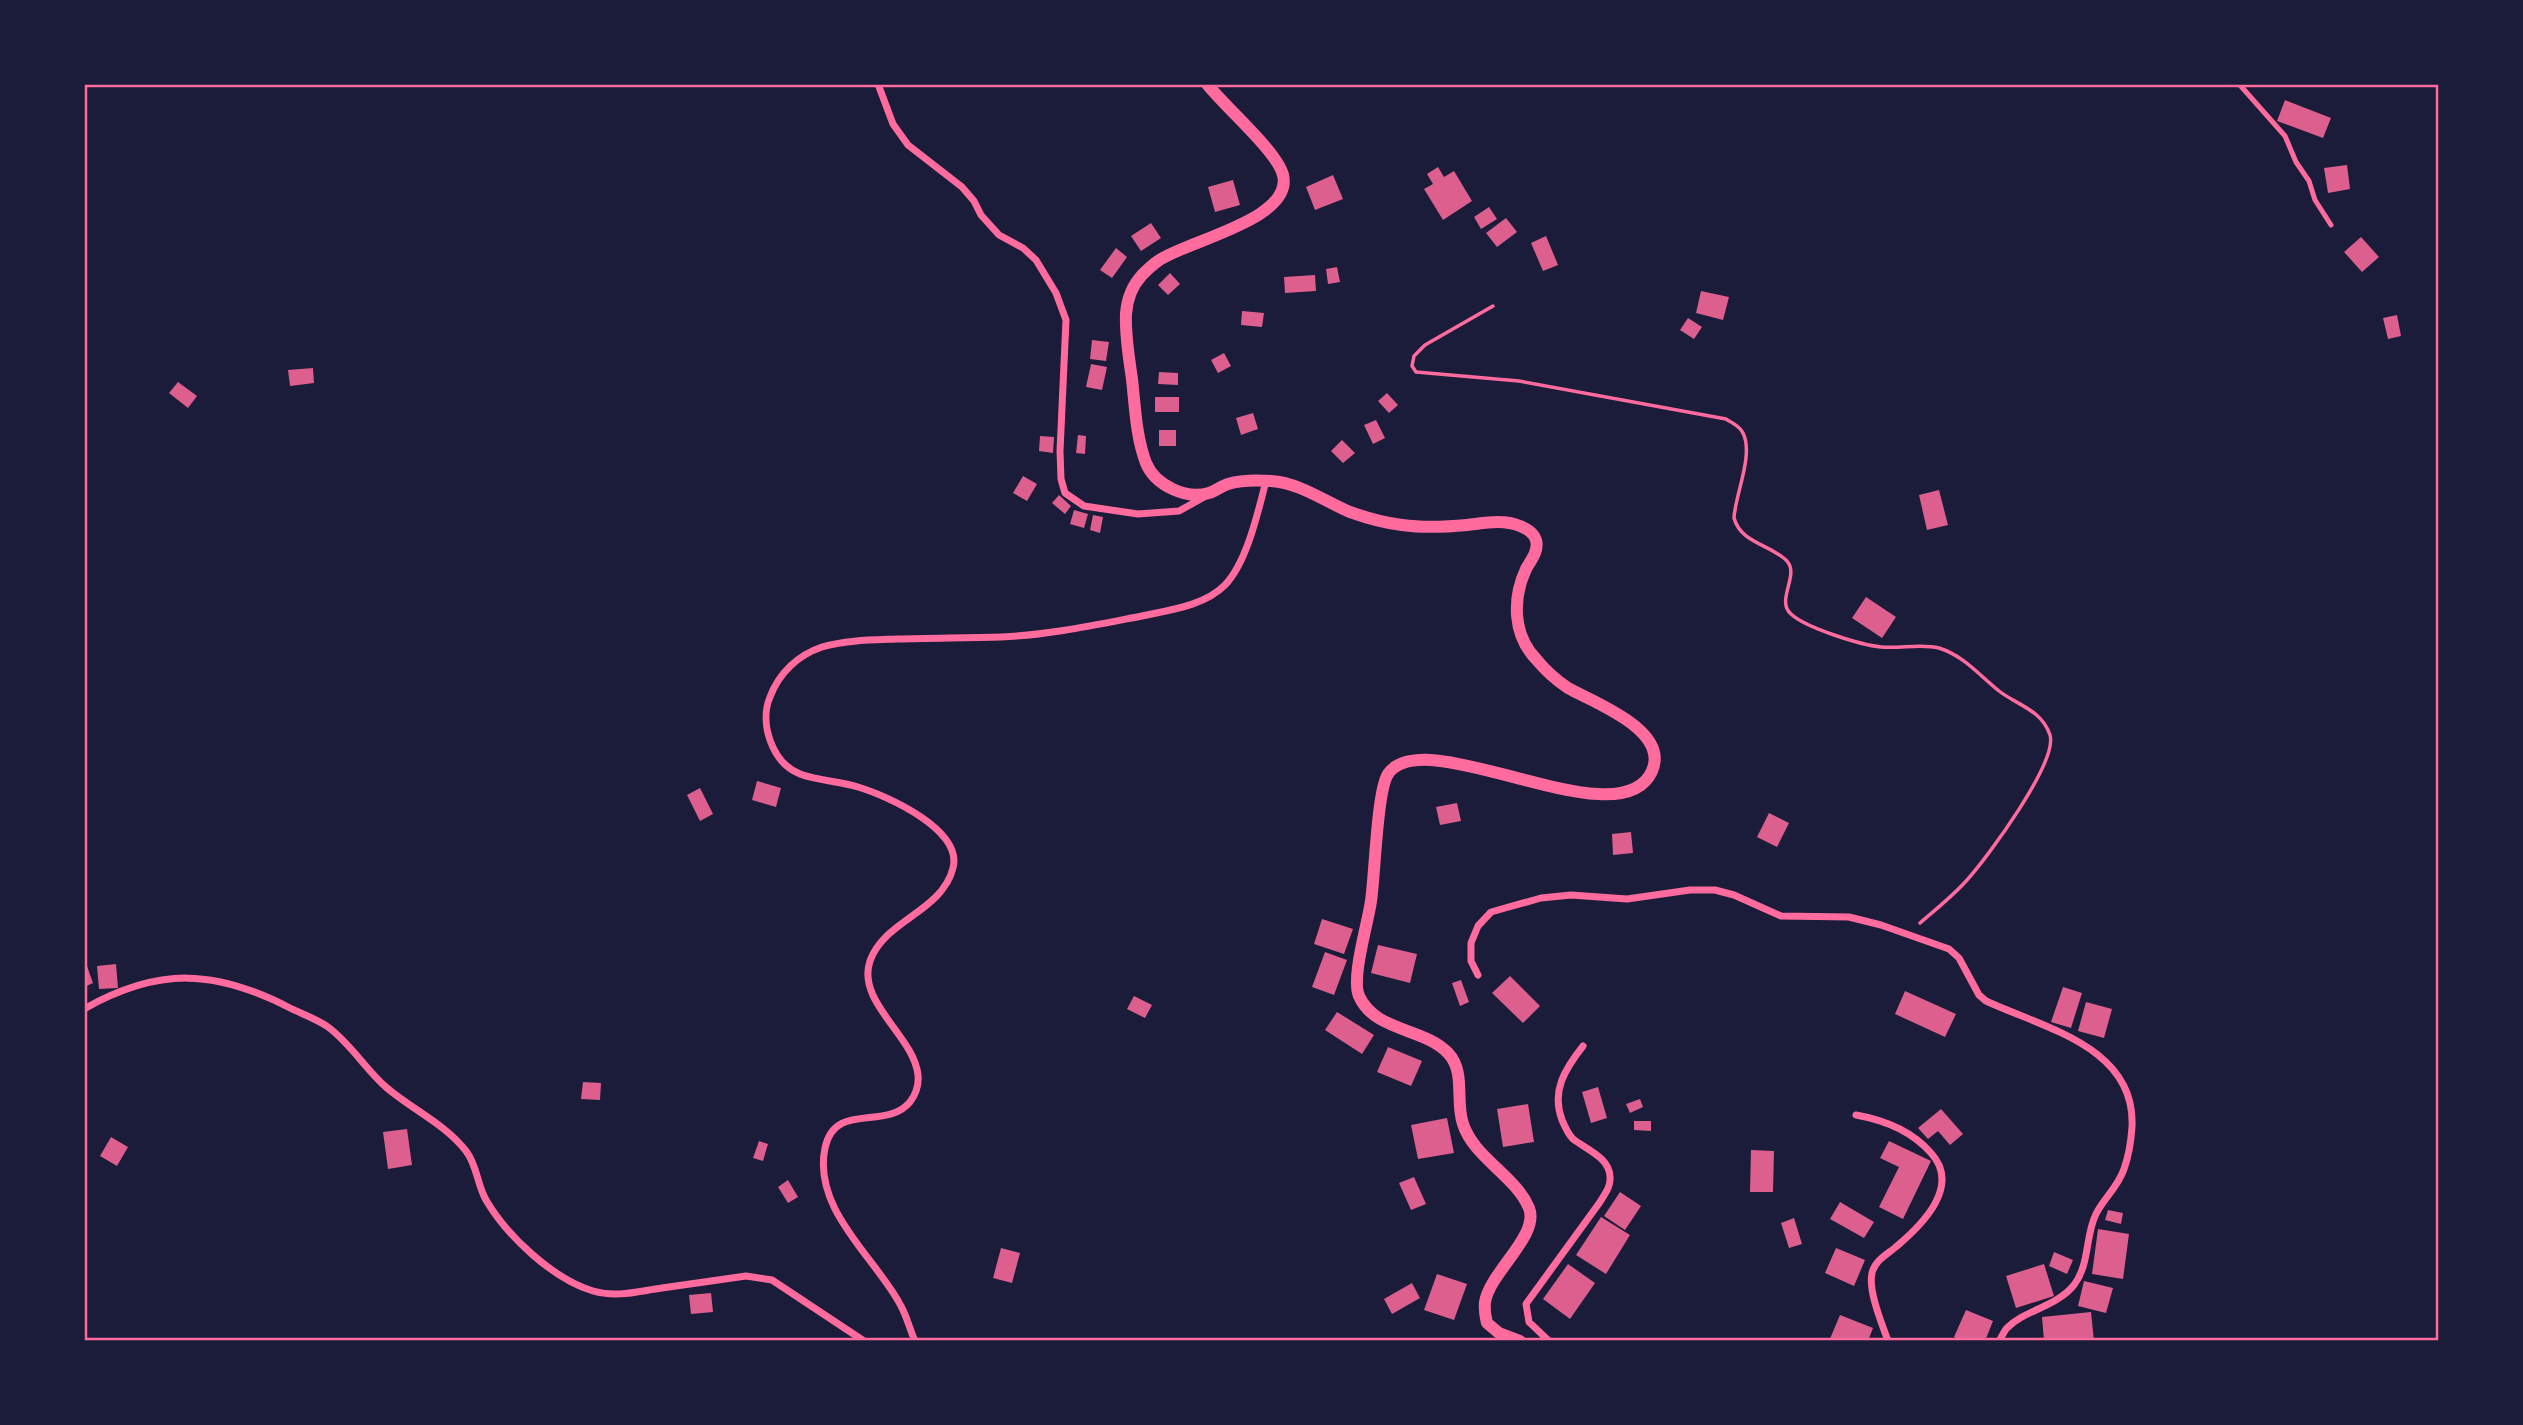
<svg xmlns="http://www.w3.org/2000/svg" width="2523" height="1425" font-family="'Fira Sans Condensed',sans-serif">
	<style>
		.building { fill: #dd5f8e }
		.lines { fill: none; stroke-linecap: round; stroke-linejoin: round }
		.path { stroke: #ff6b9d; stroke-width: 3.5 }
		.service { stroke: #ff6b9d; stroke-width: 5 }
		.minor { stroke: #ff6b9d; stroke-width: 7 }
		.tertiary { stroke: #ff6b9d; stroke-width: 12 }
		.neatline { fill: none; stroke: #ff6b9d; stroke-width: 2.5 }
	</style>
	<rect width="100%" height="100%" fill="#1b1b3a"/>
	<path class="building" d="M 2285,100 L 2331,118 L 2323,138 L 2277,121 Z
		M 2347,165 L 2350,189 L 2328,193 L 2324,168 Z
		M 1438,167 L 1444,177 L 1454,171 L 1472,201 L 1443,220 L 1424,189 L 1433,184 L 1427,174 Z
		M 1333,175 L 1343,199 L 1315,210 L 1306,187 Z
		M 1233,180 L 1240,205 L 1215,212 L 1208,187 Z
		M 1489,207 L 1497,219 L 1481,229 L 1474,217 Z
		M 1506,218 L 1517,232 L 1497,247 L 1486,233 Z
		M 1151,223 L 1161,238 L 1141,251 L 1131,236 Z
		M 1546,236 L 1558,265 L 1543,271 L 1531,243 Z
		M 2361,237 L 2379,257 L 2362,272 L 2344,252 Z
		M 1116,248 L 1127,257 L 1112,278 L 1100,270 Z
		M 1337,267 L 1340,282 L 1328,284 L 1326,269 Z
		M 1170,273 L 1180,284 L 1168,295 L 1158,285 Z
		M 1315,275 L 1316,291 L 1285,293 L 1284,277 Z
		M 1701,291 L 1729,297 L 1723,320 L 1696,313 Z
		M 1242,311 L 1264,313 L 1262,327 L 1241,325 Z
		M 2397,315 L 2401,336 L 2388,339 L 2383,318 Z
		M 1688,318 L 1702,327 L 1694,339 L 1680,330 Z
		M 1092,340 L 1109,342 L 1106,361 L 1090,359 Z
		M 1224,353 L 1231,366 L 1218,373 L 1211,360 Z
		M 1091,364 L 1107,367 L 1102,390 L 1086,387 Z
		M 313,368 L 314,383 L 290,386 L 288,370 Z
		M 1159,372 L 1178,373 L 1178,385 L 1158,384 Z
		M 178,382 L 197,396 L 188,408 L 169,393 Z
		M 1387,393 L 1398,405 L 1389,413 L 1378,401 Z
		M 1155,397 L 1179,397 L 1179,412 L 1155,412 Z
		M 1253,413 L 1258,429 L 1241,435 L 1236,418 Z
		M 1376,420 L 1385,438 L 1373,444 L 1364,425 Z
		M 1159,430 L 1176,430 L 1176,446 L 1159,446 Z
		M 1078,435 L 1086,436 L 1085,454 L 1076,453 Z
		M 1040,436 L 1054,437 L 1053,453 L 1039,451 Z
		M 1342,440 L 1355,453 L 1343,463 L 1331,451 Z
		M 1023,476 L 1037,484 L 1027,501 L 1013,493 Z
		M 1939,490 L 1948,525 L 1927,530 L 1919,495 Z
		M 1059,495 L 1071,506 L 1065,514 L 1052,503 Z
		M 1074,510 L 1088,514 L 1084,528 L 1070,524 Z
		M 1093,515 L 1103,517 L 1100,533 L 1090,530 Z
		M 1866,597 L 1896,617 L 1882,638 L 1852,618 Z
		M 757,781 L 781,788 L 776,807 L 752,800 Z
		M 700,788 L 713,814 L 700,821 L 687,795 Z
		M 1457,803 L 1461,821 L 1440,825 L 1436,807 Z
		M 1769,813 L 1789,823 L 1777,847 L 1757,837 Z
		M 1631,832 L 1633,853 L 1613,855 L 1612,834 Z
		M 1322,919 L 1353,929 L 1344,954 L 1314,944 Z
		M 1378,945 L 1417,954 L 1410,983 L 1371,973 Z
		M 1325,952 L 1347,960 L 1334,995 L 1312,987 Z
		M 116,964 L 118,988 L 99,989 L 97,966 Z
		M 87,966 L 93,983 L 84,987 L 84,967 Z
		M 1510,976 L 1540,1006 L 1523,1023 L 1492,993 Z
		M 1461,980 L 1469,1002 L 1460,1006 L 1452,983 Z
		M 2063,987 L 2082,993 L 2071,1028 L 2051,1022 Z
		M 1905,991 L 1956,1014 L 1945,1037 L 1895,1014 Z
		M 1134,996 L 1152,1005 L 1145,1018 L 1127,1009 Z
		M 2086,1002 L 2112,1009 L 2104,1038 L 2078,1031 Z
		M 1337,1012 L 1374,1035 L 1362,1054 L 1325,1030 Z
		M 1388,1047 L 1422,1061 L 1411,1086 L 1377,1072 Z
		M 583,1082 L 601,1083 L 600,1100 L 581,1099 Z
		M 1598,1087 L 1607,1118 L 1591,1123 L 1582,1092 Z
		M 1640,1099 L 1643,1107 L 1630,1113 L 1626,1104 Z
		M 1528,1104 L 1534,1142 L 1503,1147 L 1497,1109 Z
		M 1941,1109 L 1963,1134 L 1950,1145 L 1938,1131 L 1928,1139 L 1918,1128 Z
		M 1447,1118 L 1454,1153 L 1418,1159 L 1411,1125 Z
		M 1634,1121 L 1651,1121 L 1651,1131 L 1634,1130 Z
		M 407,1129 L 412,1165 L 388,1169 L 383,1132 Z
		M 111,1137 L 128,1147 L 117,1166 L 100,1156 Z
		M 759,1141 L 768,1144 L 763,1161 L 753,1158 Z
		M 1889,1141 L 1931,1161 L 1903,1219 L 1879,1207 L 1899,1167 L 1880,1158 Z
		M 1751,1150 L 1774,1151 L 1773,1192 L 1750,1192 Z
		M 1414,1177 L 1426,1204 L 1411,1210 L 1399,1183 Z
		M 788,1180 L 798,1197 L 788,1203 L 778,1187 Z
		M 1620,1192 L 1641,1206 L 1625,1230 L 1604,1216 Z
		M 1840,1202 L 1874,1222 L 1864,1238 L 1830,1219 Z
		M 2108,1210 L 2123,1213 L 2121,1224 L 2105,1220 Z
		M 1601,1217 L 1630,1235 L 1606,1274 L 1576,1255 Z
		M 1794,1218 L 1802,1244 L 1789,1248 L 1781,1223 Z
		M 2098,1229 L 2129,1234 L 2123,1279 L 2092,1274 Z
		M 1001,1248 L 1020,1253 L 1012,1283 L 993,1278 Z
		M 1836,1248 L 1865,1260 L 1854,1286 L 1825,1273 Z
		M 2054,1252 L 2073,1260 L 2067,1274 L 2049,1266 Z
		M 1568,1264 L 1595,1283 L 1570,1319 L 1543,1299 Z
		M 2044,1264 L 2054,1296 L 2016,1308 L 2006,1276 Z
		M 1437,1274 L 1467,1284 L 1454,1320 L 1424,1310 Z
		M 2084,1281 L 2113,1288 L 2106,1313 L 2078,1306 Z
		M 1412,1283 L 1420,1298 L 1392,1314 L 1384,1299 Z
		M 711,1293 L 713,1312 L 691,1314 L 689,1295 Z
		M 1966,1310 L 1993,1321 L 1985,1341 L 1962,1341 L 1954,1337 Z
		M 2091,1312 L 2094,1341 L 2044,1341 L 2042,1317 Z
		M 1840,1315 L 1873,1328 L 1868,1341 L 1829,1341 Z"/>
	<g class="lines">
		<path class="path" d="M 1493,306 L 1425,345 L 1414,356 L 1412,366 L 1416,372 L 1519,381 L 1726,419 C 1732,423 1740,426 1743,433 C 1754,455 1735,495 1734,518 C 1741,543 1769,544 1786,560 C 1801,574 1775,600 1791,614 C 1806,628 1861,645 1881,647 C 1900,649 1921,643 1939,648 C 1964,656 1979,675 1999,691 C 2017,705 2042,710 2050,735 C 2058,762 1987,858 1967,880 C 1953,896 1936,909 1920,923"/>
		<path class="service" d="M 2239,84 L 2285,136 L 2296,162 L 2309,181 L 2315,200 L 2331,225"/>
		<path class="minor" d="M 878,84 L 893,124 L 908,145 L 962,187 L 974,201 L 981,215 L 999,235 L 1023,248 L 1036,260 L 1056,293 L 1066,320 L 1060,451 L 1061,479 L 1065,493 L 1084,506 L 1138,514 L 1179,511 L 1206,496
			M 1478,975 L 1471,961 L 1471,943 L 1478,926 L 1491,912 L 1541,898 L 1571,895 L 1627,899 L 1690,890 L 1715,890 L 1734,895 L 1781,916 L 1849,917 L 1881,925 L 1949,949 L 1959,958 L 1979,995 L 1986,1001 C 2044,1028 2136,1047 2132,1127 C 2131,1142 2129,1155 2124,1169 C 2118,1187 2104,1198 2096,1214 C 2085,1236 2090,1264 2074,1285 C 2055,1308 2024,1310 2007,1328 C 2004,1331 2002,1337 1999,1341
			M 84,1009 C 158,967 215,969 290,1008 C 302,1014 317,1019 328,1027 C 351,1044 366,1070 387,1088 C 413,1110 445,1124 466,1151 C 477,1165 477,1184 486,1200 C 507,1236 553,1279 593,1291 C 617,1298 639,1291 662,1288 C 690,1284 718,1280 746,1276 L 772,1280 L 864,1341
			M 1856,1115 C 1884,1120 1912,1131 1931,1153 C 1961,1186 1923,1224 1897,1246 C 1888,1254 1875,1260 1872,1273 C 1868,1291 1882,1324 1888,1341
			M 915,1341 C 910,1330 907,1317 901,1306 C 877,1259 812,1210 825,1148 C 835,1101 886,1131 910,1102 C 916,1094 919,1085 918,1075 C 914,1036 856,1002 870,961 C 884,920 942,912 953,868 C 963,830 888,796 858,787 C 840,781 818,781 800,774 C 772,763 759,723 770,697 C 779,673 798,655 822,647 C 846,640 872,640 897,639 C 931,638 966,638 1001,637 C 1049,635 1095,625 1142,616 C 1170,610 1204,606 1225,585 C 1247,562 1258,512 1266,481
			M 1549,1341 L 1529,1322 L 1526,1304 L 1600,1202 C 1605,1194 1611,1186 1610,1177 C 1610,1158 1586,1149 1573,1139 C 1568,1134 1565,1127 1562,1120 C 1551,1091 1565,1069 1583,1046"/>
		<path class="tertiary" d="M 1207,84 C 1224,106 1277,151 1283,175 C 1294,220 1185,241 1158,261 C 1152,265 1147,270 1142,275 C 1132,286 1127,299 1126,314 C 1125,335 1129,358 1132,379 C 1135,406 1136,437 1146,463 C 1155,485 1186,500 1209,493 C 1216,491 1221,486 1228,484 C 1241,480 1257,480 1271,481 C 1300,483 1324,501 1350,512 C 1367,518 1385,523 1402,525 C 1423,528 1446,527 1467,525 C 1485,523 1503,519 1520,526 C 1527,529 1533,532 1536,540 C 1539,551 1531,560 1526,569 C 1512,599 1513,635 1536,659 C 1545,670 1556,680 1568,688 C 1593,702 1670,730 1652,771 C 1620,843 1425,720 1388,774 C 1377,791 1375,874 1371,901 C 1368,923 1351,978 1359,996 C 1375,1032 1423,1027 1448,1053 C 1466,1072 1455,1101 1463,1124 C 1474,1158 1515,1175 1529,1208 C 1540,1235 1490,1272 1485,1302 C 1484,1311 1485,1314 1487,1323 L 1499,1333 L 1520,1341"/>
	</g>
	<rect width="2523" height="1425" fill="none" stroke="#1b1b3a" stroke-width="172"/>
	<rect x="86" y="86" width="2351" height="1253" class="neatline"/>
</svg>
